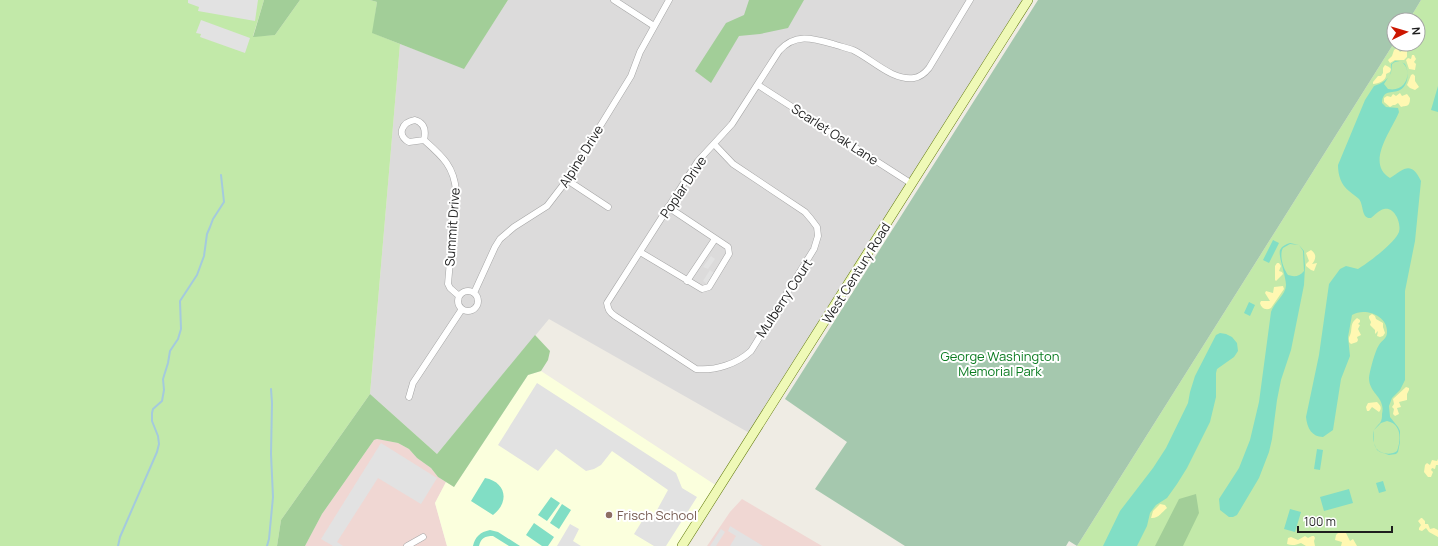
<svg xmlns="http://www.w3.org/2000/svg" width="1438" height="546" font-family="Manrope,sans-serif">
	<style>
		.residential { fill: #dcdbdb }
		.commercial { fill: #f0d7d3 }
		.education { fill: #fbffdd }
		.grass { fill: #c2e9a9 }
		.forest { fill: #a2ce98 }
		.sand { fill: #fff8b2 }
		.cemetery { fill: #a5c8ae }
		.pitch { fill: #81dec5; fill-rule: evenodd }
		.parking { fill: #e2e2e2 }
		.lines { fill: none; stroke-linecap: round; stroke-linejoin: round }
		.stream { stroke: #a4cadd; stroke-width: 2 }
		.minor-casing { stroke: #a5a5a5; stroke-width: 7 }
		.secondary-casing { stroke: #5c7505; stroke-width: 10 }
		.minor { stroke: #fff; stroke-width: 6 }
		.secondary { stroke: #eff9b7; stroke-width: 9 }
		.education-dot { fill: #8d6e63; stroke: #fff; stroke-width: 1.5 }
		.labels { text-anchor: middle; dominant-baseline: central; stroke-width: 4; stroke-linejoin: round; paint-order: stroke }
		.street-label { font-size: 13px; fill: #1e1e1e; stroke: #fff }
		.park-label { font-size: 13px; fill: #0b7c21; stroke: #fff }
		.education-label { font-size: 13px; fill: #785e54; stroke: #fff; text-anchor: start }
	</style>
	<rect width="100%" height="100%" fill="#efece4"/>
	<path class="residential" d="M 508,0 L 1028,0 L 753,435 L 549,319 L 437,454 L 370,394 L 400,44 L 464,68 Z"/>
	<path class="commercial" d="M 377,439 L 398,443 L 409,449 L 417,458 L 431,468 L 438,477 L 446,482 L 435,503 L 447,546 L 305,546 L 322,514 L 374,440 Z
		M 742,499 L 822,546 L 707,546 L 730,512 Z"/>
	<path class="education" d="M 541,371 L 720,488 L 682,546 L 447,546 L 435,503 L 446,482 L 454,487 L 528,375 Z"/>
	<path class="grass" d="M 0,0 L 264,0 L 253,36 L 275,35 L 300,0 L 370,0 L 377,2 L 373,33 L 400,44 L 370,394 L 281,520 L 277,546 L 0,546 Z
		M 1421,0 L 1438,0 L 1438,546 L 1077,546 L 1394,43 L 1418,44 L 1418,20 L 1409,20 Z"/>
	<path class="forest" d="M 264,0 L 300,0 L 275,35 L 253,37 Z
		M 370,0 L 508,0 L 464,69 L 372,33 L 377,2 Z
		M 749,0 L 804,0 L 788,28 L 760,34 L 739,36 L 711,83 L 695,71 L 726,23 L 744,15 Z
		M 535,335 L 550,351 L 548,360 L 541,371 L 528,375 L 454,487 L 438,477 L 431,468 L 417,458 L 409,449 L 398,443 L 377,439 L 374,440 L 322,514 L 305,546 L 277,546 L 281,520 L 370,394 L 437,454 Z
		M 1196,494 L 1199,513 L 1183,546 L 1155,546 L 1179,499 Z"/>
	<path class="sand" d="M 1397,48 L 1400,52 L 1404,50 L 1407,51 L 1407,57 L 1404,60 L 1395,60 L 1390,63 L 1388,60 L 1392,56 L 1394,50 Z
		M 1412,55 L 1414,55 L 1416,59 L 1414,62 L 1416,64 L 1415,70 L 1409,69 L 1406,60 L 1408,58 L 1411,59 Z
		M 1385,65 L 1389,67 L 1391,69 L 1390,72 L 1386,74 C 1387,80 1379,84 1373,84 L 1373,82 L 1378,76 L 1381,76 L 1383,73 L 1383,68 Z
		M 1413,74 L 1415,76 L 1415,81 L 1419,87 L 1415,90 L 1410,88 L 1407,85 L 1411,75 Z
		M 1400,93 L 1402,96 L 1407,94 L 1410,98 C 1410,108 1406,105 1401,107 L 1398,103 L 1395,105 L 1393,105 L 1390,107 L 1384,102 L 1384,98 L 1387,96 L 1391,97 L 1393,94 L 1396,96 Z
		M 1311,250 C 1317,254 1316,259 1312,264 L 1317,263 L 1314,271 L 1311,270 L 1306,266 L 1306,264 L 1309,261 L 1306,253 Z
		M 1277,263 L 1279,263 L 1281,266 L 1279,271 L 1282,272 L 1283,274 L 1276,281 L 1275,280 L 1275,266 Z
		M 1283,286 L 1284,289 L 1271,308 C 1266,311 1261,308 1260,303 L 1261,301 L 1270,301 L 1265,293 L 1266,291 L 1273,293 L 1274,287 Z
		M 1372,314 L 1375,316 L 1376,319 L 1383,323 L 1383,327 L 1385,333 L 1383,336 L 1380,337 L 1377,336 L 1378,331 L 1375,334 L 1375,330 L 1370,325 L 1371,322 L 1369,318 L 1369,316 Z
		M 1357,318 L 1360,320 L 1360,322 L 1358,324 L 1360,325 L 1358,329 L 1361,335 L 1357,337 L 1358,340 L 1357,342 L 1351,344 L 1349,342 C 1348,337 1350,337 1351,332 C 1352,325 1351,323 1357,318 Z
		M 1406,387 L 1409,388 L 1409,390 L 1407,394 L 1407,400 L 1399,402 L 1401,407 L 1397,408 L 1399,414 L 1395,416 L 1393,414 L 1394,409 L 1392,407 L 1394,404 L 1393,399 Z
		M 1377,402 C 1381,406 1382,408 1379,412 L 1372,407 L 1369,411 L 1367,411 L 1366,407 L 1368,403 Z
		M 1438,459 L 1438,465 L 1436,465 L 1435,469 L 1432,468 L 1431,470 L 1433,472 L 1431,477 L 1428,477 L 1424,472 L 1425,465 L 1427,463 L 1430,465 L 1432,460 L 1437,461 Z
		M 1160,504 L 1165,505 L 1167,508 C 1162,512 1158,519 1151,518 L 1153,511 Z
		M 1421,518 L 1422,518 L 1425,521 L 1425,524 L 1428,524 L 1430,529 L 1434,528 L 1438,530 L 1438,537 L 1429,532 L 1426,528 L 1422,531 L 1419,530 L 1419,528 L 1421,525 L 1418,521 Z
		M 1340,531 L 1345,531 L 1350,541 L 1353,539 L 1357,546 L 1341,546 L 1342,542 L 1335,540 L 1336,535 Z
		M 1305,536 L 1308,538 L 1312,536 L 1314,536 L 1315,538 L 1314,541 L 1315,546 L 1306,546 L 1301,543 C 1296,545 1292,546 1287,544 L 1288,538 L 1291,537 L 1298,540 Z"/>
	<path class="cemetery" d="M 1038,0 L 1421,0 L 1409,20 L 1394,20 L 1394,43 L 1077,546 L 1069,541 L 1066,546 L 905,546 L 815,489 L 847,442 L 785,399 Z"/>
	<path class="pitch" d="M 1395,61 L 1400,61 L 1405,64 C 1409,71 1409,85 1400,90 C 1391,94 1383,89 1382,103 L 1386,107 L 1398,108 L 1399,112 C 1392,130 1365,163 1390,178 C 1404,169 1411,160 1421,181 L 1415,241 L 1405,291 L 1405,380 L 1400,390 L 1392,398 L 1389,406 L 1390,417 L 1398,427 L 1400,431 L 1400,442 L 1398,452 L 1396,454 L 1389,455 L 1380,452 L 1377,450 L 1374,443 L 1374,430 C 1376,427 1378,425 1380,423 C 1382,420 1382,417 1382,414 C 1386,397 1369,394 1369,378 C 1370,370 1375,351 1379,345 C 1382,340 1387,339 1387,332 C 1388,316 1365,307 1352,315 L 1348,337 L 1350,356 L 1341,379 L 1333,430 L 1323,437 C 1312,437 1307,428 1306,417 L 1319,355 L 1329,284 L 1340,269 L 1346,266 L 1358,269 C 1368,263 1393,244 1398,234 C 1403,226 1395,206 1384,209 C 1379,210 1375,215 1371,218 C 1361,219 1364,205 1359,199 C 1356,196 1352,194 1349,191 C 1341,185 1338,175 1338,165 L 1365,100 L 1374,86 C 1381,84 1390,79 1391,71 C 1391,68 1391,66 1391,64 ZM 1400,61 C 1413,67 1409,93 1388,89 L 1384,84 L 1391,73 L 1392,64 L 1395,62 ZM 1387,421 C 1402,424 1401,440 1397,451 C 1391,456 1378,454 1375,446 C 1373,441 1373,435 1374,430 L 1381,423 Z
		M 1438,86 L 1438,112 L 1431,110 Z
		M 1273,240 L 1279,243 L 1269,263 L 1263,260 Z
		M 1290,243 L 1299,245 L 1304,251 L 1305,267 L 1304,285 L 1291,350 L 1281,380 L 1277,400 L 1272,439 L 1269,452 L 1259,478 L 1237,515 L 1233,517 L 1229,517 L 1220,510 L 1219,499 L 1239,468 L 1250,440 L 1259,402 L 1271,312 C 1274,302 1286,295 1286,285 C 1286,276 1278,256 1280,250 C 1282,246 1286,244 1290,243 ZM 1290,244 L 1299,245 L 1303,251 L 1304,271 C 1299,277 1294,277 1288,275 C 1283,268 1279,255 1283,248 Z
		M 1249,302 L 1255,305 L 1250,316 L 1244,313 Z
		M 1220,333 L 1226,334 L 1232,337 L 1237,343 L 1238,351 L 1234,357 L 1217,369 L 1216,373 L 1216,397 L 1210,422 L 1187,468 L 1177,484 L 1167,498 L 1156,505 L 1150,513 L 1147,526 L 1137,546 L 1103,546 L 1120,511 L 1153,468 L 1166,448 L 1188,403 L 1190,392 L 1195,376 L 1216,335 Z
		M 1317,449 L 1323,450 L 1320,470 L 1314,469 Z
		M 485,478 C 506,482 510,502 493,515 L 471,501 Z
		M 1383,481 L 1386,491 L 1379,493 L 1376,483 Z
		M 1349,489 L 1353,503 L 1324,511 L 1320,497 Z
		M 551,497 L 560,503 L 547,521 L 538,515 Z
		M 562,504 L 571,510 L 559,529 L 550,523 Z
		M 1290,509 L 1301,512 L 1295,532 L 1284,529 Z
		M 534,523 L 554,537 L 548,546 L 542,546 L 526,535 Z
		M 490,530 L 498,532 L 520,546 L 509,546 L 493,536 C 485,536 481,538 479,546 L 473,546 C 475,537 480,532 490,530 Z"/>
	<path class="parking" d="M 188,0 L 258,0 L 255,21 L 198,11 L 199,7 L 188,3 Z
		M 201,20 L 250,38 L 245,53 L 200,37 L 201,34 L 196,33 Z
		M 711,256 L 715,259 L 708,269 L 703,267 Z
		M 710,270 L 714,273 L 707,284 L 703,281 Z
		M 537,383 L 676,473 L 682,488 L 697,497 L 666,546 L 654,546 L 634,534 L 644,518 L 651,521 L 668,490 L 612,451 L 601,465 L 594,469 L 586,471 L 556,449 L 538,471 L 498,445 Z
		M 381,443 L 437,478 L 421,504 L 378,478 L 337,542 L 343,546 L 333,546 L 321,539 Z
		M 570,524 L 579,529 L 573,541 L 581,546 L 557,546 Z
		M 730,526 L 763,546 L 730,546 L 736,536 L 728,531 Z
		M 721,529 L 725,532 L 716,546 L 710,546 Z"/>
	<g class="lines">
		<path class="stream" d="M 118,546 L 120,537 L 157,452 L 159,444 L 158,436 L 152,421 L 152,413 L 153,409 L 162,401 L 164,390 L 163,379 L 168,363 L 170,351 L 178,339 L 181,329 L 180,301 L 197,275 L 204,256 L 207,234 L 210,227 L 213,219 L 224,202 L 221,175
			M 267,546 L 269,539 L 273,497 L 271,454 L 272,403 L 271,389"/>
		<g class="minor-casing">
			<path id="minor" d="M 614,0 L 654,26
				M 758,85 L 912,184
				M 415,120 C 425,123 426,131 424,140 L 409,142 C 396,135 402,122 415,120 Z
				M 424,140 C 442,156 454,166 456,191 L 448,284 L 450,288 L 459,296
				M 714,144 L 733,164 L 805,212 L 811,219 L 817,227 L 818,236 L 814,249 L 751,351 C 737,364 715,371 696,369 L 615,316 C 609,312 608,309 607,303 L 698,161 L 732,124 L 779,51 C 795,33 812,38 833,44 C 839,46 847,48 853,50 C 872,59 892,81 914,78 C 921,77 925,73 929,68 L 970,0
				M 567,180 L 608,207
				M 640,252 L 702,289 L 709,287 L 729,254 L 728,247 L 668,207
				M 687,281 L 715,239
				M458 301a10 10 0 1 1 20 0a10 10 0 1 1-20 0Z
				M 474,293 L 495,247 L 500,239 L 514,227 L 547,206 L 567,180 L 631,76 L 640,52 L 669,0
				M 409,397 L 413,383 L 462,309
				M 407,546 L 423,537"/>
		</g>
		<g class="secondary-casing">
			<path id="secondary" d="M 682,546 L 1028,0"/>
		</g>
		<use href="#minor" class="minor"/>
		<use href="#secondary" class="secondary"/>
	</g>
	<circle class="education-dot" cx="609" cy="515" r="4"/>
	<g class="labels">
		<g class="street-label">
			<text transform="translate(835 134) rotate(33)">Scarlet Oak Lane</text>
			<text transform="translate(581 156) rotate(-58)">Alpine Drive</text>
			<text transform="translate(683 187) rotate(-56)">Poplar Drive</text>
			<text transform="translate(452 227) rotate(-86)">Summit Drive</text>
			<text transform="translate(856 273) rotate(-58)">West Century Road</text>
			<text transform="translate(784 298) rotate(-57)">Mulberry Court</text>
		</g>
		<g class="park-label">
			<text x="1000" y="356">George Washington<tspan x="1000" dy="15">Memorial Park</tspan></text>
		</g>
		<g class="education-label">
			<text x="617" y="515">Frisch School</text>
		</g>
	</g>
	<g transform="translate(1406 32) rotate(85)"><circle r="19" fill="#ffffff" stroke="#a5a5a5"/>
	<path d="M0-3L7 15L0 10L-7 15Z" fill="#cc1600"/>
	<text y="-6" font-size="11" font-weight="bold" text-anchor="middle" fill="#1e1e1e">N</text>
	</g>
	<path d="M1298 526v6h94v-6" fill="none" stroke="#1e1e1e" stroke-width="2"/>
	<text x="1304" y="526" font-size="12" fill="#1e1e1e" stroke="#ffffff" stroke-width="3" paint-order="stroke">100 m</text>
</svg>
